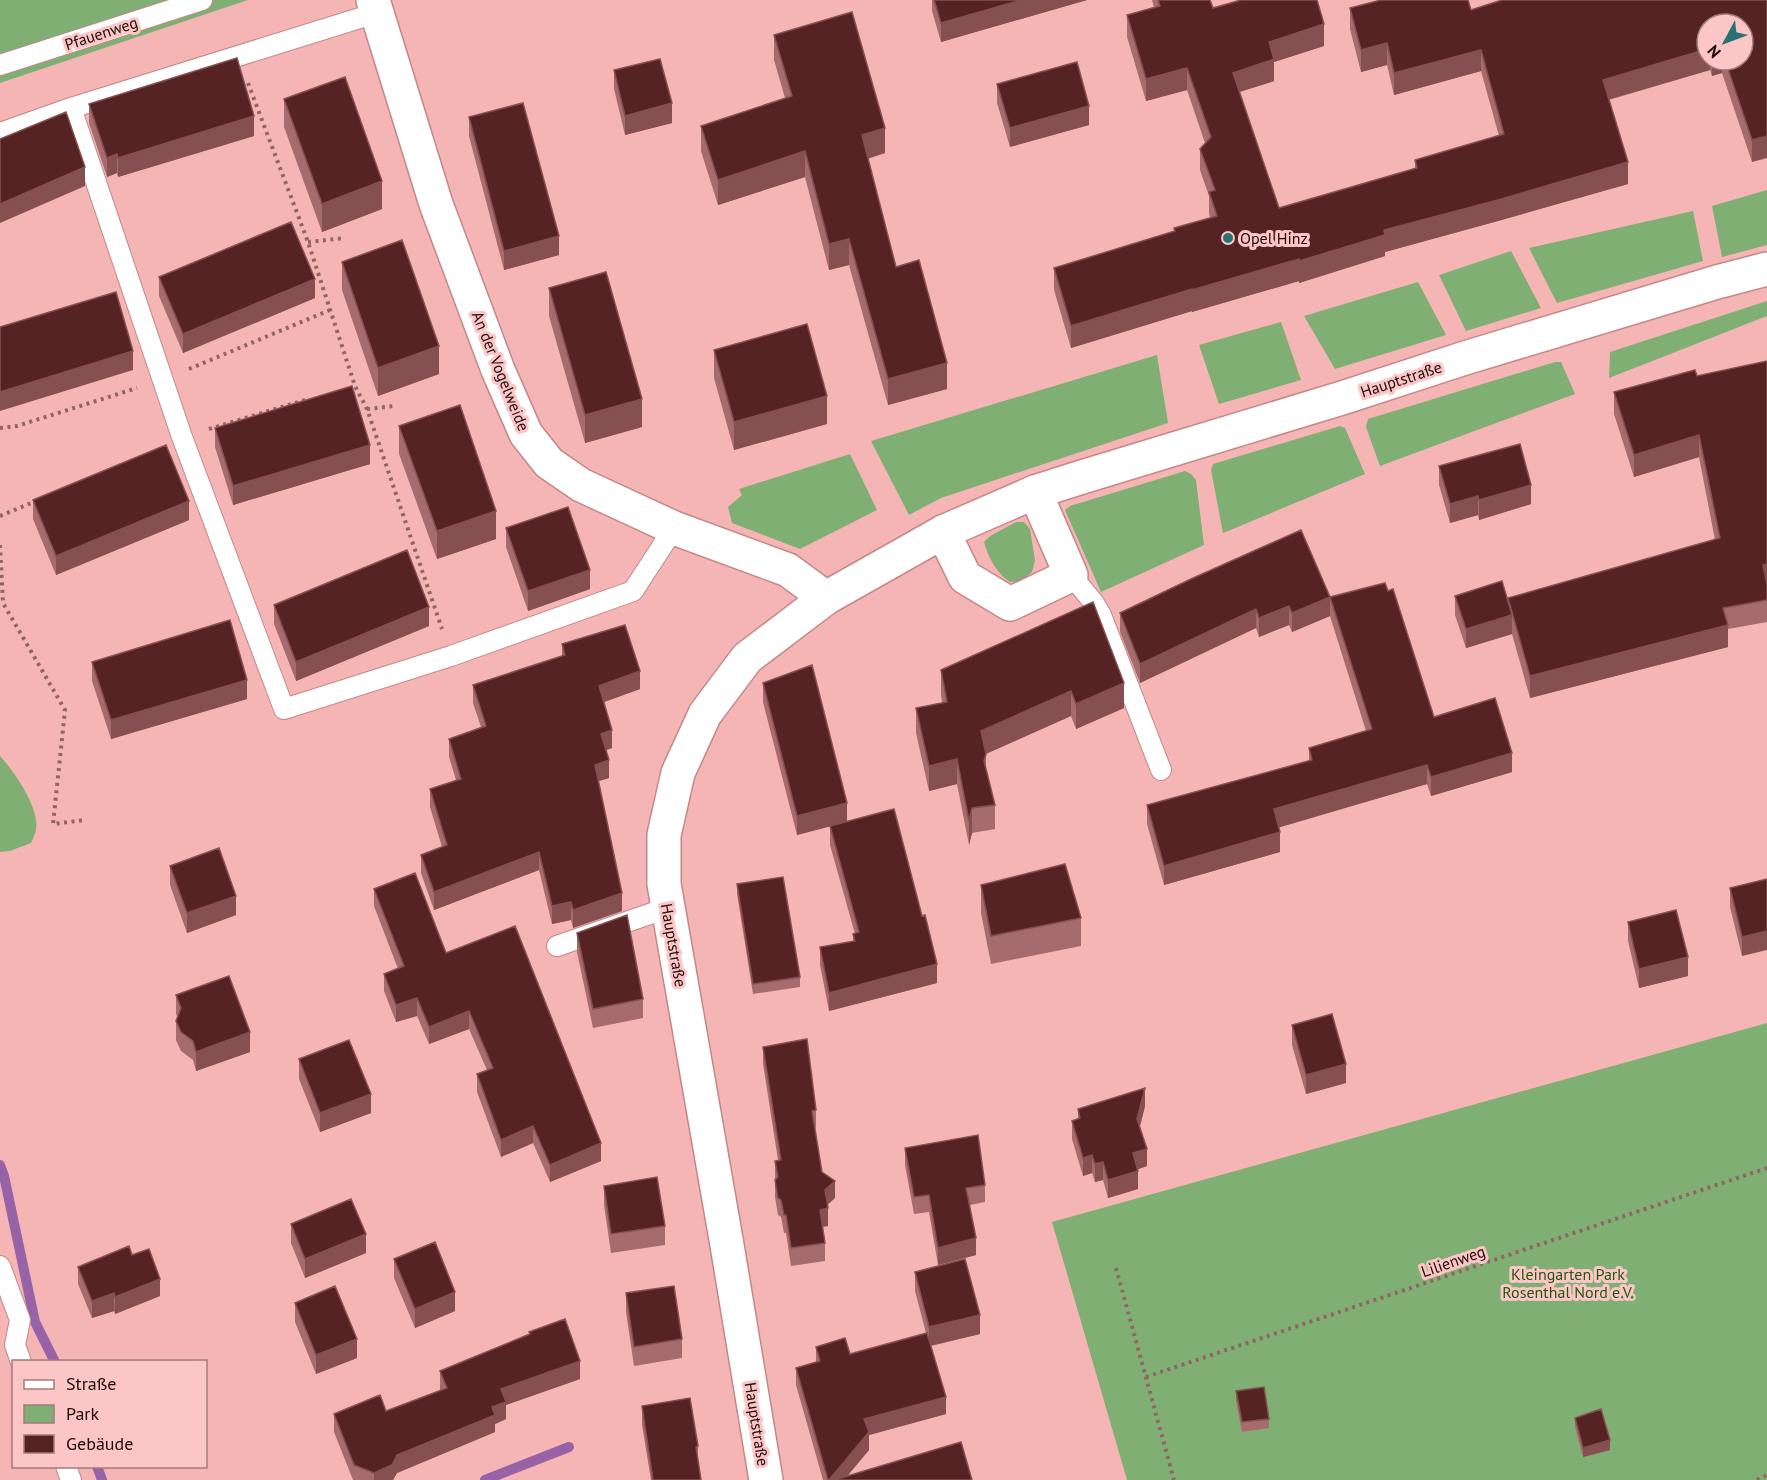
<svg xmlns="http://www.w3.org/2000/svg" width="1767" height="1480" font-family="'PT Sans',sans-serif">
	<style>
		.green { fill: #80af73 }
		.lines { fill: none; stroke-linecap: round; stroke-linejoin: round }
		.stream { stroke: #9862a7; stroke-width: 10 }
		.service-casing { stroke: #c58788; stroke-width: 22 }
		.minor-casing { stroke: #c58788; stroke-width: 36 }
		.tertiary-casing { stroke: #c58788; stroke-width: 36 }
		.path { stroke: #926565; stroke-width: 4; stroke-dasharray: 3 4.5; stroke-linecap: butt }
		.service { stroke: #fff; stroke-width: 20 }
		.minor { stroke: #fff; stroke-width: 33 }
		.tertiary { stroke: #fff; stroke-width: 33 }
		.wall { fill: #a66c6d; fill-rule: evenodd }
		.shaded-wall { fill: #864f50 }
		.building { fill: #562325; stroke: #864f50; stroke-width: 1.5 }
		.poi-dot { fill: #277275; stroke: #fbc6c5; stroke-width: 2 }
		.labels { text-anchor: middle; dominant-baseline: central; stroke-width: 6; stroke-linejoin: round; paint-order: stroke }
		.street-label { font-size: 16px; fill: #200a0b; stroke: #fbc6c5 }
		.poi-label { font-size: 16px; fill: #200a0b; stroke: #fbc6c5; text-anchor: start }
		.park-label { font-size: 16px; fill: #22580d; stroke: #fbc6c5 }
	</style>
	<rect width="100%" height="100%" fill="#f6b5b5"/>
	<path class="green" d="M 0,0 L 248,0 L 0,83 Z
		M 1767,190 L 1767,245 L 1722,257 L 1712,206 Z
		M 1693,211 L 1703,261 L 1557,303 L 1529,248 Z
		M 1511,251 L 1541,308 L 1466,331 L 1439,275 Z
		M 1418,282 L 1446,335 L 1335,369 L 1304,316 Z
		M 1767,301 L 1767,316 L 1609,378 L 1610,352 Z
		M 1281,322 L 1301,380 L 1219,404 L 1199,345 Z
		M 1157,355 L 1168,423 L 941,498 L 909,515 L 871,441 Z
		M 1555,362 L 1561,362 L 1575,394 L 1380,466 L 1366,427 L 1368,419 Z
		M 1340,426 L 1345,428 L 1365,474 L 1223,533 L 1211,470 L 1213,464 Z
		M 850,454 L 877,510 L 800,549 L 732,523 L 728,507 L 742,495 L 739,489 Z
		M 1185,471 L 1191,474 L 1196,480 L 1204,545 L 1101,592 L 1065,510 L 1070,506 Z
		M 1016,522 L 1024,522 L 1030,529 L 1035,560 L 1032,572 L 1021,581 L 1010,582 C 997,574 988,557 984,542 L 990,536 Z
		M 0,756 C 13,770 40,808 36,829 C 36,833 33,838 31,843 L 10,851 L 0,852 Z
		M 1767,1023 L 1767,1480 L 1127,1480 L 1052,1222 Z"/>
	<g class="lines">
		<path class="stream" d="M 0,1165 L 4,1176 L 35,1322 L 55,1362
			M 97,1466 L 102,1480
			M 485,1480 L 569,1447"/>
		<g class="service-casing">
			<path id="service" d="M 0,65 L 202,0
				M 71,108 L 182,437 L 284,709 L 451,656 L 633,591 L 674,528
				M 0,133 L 71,108 L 376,13
				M 1071,575 L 1094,603 L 1101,615 L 1161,770
				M 557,946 L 667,908
				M 0,1266 L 20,1320 L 15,1345 L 21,1362
				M 66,1466 L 71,1480"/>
		</g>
		<g class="minor-casing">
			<path id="minor" d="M 373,0 L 436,204 L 498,370 L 526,434 L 549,463 L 581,485 L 674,528 L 788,570 L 826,598
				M 943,532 L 965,577 L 1010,604 L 1071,575 L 1035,492"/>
		</g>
		<g class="tertiary-casing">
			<path id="tertiary" d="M 766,1480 L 727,1245 L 664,884 L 664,835 L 678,773 L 705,714 L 747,658 L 826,598 L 943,532 L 1035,492 L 1082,477 L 1342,398 L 1465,358 L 1717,282 L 1767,269"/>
		</g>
		<path class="path" d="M 248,83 L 308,242 L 355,386 L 367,409 L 442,629
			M 308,242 L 345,238
			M 189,369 L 330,310
			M 367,409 L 395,406
			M 0,428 L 17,426 L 137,388
			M 209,429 L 305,400
			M 0,516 L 36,501
			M 0,545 L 3,603 L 65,710 L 53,824 L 84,820
			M 1116,1268 L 1174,1480
			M 1146,1377 L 1767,1168
			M 1757,1480 L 1767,1475"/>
		<use href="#service" class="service"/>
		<use href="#minor" class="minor"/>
		<use href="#tertiary" class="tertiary"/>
	</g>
	<path class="wall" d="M 932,0 L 1087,0 L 941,42 L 932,11 Z
		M 1152,0 L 1210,0 L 1213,8 L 1324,46 L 1274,62 L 1274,81 L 1239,92 L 1279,208 L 1415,168 L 1415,160 L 1499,136 L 1481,71 L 1394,95 L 1387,65 L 1361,72 L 1350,29 L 1350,8 L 1471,10 L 1767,0 L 1752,162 L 1722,73 L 1712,76 L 1710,70 L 1609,100 L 1628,184 L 1498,221 L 1385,252 L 1385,256 L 1299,283 L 1299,281 L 1192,312 L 1192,311 L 1071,348 L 1054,290 L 1054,268 L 1174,232 L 1174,228 L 1210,218 L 1209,213 L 1209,196 L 1200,170 L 1200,149 L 1205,143 L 1187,90 L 1146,101 L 1127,37 L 1127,15 L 1154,7 ZM 1707,24 L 1743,60 L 1707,60 Z
		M 774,35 L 885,153 L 868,159 L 896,267 L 947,389 L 888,405 L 849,265 L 829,270 L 805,177 L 718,205 L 701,151 L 701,126 L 785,98 L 774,60 Z
		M 614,70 L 672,123 L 625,135 L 614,89 Z
		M 997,84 L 1089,125 L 1010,147 L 997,103 Z
		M 284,99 L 382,209 L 322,232 L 284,127 Z
		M 89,104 L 254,136 L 118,177 L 117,173 L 107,177 L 89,123 Z
		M 469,117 L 559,255 L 504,270 L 469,136 Z
		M 342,262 L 439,374 L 378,396 L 342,290 Z
		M 159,277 L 315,298 L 183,353 L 159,296 Z
		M 549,288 L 642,427 L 585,443 L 549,316 Z
		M 714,350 L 827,424 L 734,450 L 714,378 Z
		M 1767,361 L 1767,622 L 1728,629 L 1728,647 L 1530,698 L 1512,634 L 1466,648 L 1455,615 L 1455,596 L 1508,601 L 1715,540 L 1699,457 L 1634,477 L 1614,414 L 1614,392 L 1697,376 Z
		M 399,426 L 496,539 L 437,559 L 399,454 Z
		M 215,428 L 370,464 L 233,505 L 215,447 Z
		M 1439,466 L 1531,504 L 1479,520 L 1478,515 L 1450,523 L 1439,485 Z
		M 33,500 L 189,520 L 56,575 L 33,519 Z
		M 506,528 L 590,589 L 528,611 L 506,547 Z
		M 1330,597 L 1434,717 L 1512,772 L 1431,796 L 1427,784 L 1278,827 L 1280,852 L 1164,885 L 1147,824 L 1147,805 L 1309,762 L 1309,748 L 1366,731 L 1330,616 L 1292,632 L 1289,625 L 1259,637 L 1256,628 L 1140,683 L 1120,632 L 1120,613 Z
		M 1093,602 L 1124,708 L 1076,729 L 1071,716 L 986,754 L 986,768 L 995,805 L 995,829 L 972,833 L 969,845 L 957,784 L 929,791 L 916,733 L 916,708 L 942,703 L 941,695 L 941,670 Z
		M 274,605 L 429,626 L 296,681 L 274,624 Z
		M 562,644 L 640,689 L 603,702 L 612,748 L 606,750 L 609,778 L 599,781 L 622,911 L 573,928 L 571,920 L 552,924 L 539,870 L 434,910 L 421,873 L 421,855 L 442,847 L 430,807 L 430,789 L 456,780 L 449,757 L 449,739 L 481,727 L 473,703 L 473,685 L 562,656 Z
		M 92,662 L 247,699 L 111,739 L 92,681 Z
		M 763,683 L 847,822 L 937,983 L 829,1011 L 820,965 L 820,947 L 853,941 L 853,934 L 855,934 L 830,845 L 830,826 L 797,835 L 763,702 Z
		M 170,866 L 236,915 L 187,933 L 170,885 Z
		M 1767,879 L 1742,956 L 1730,907 L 1730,888 Z
		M 737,884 L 800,977 L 800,987 L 753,994 L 737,894 Z
		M 981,885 L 1081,918 L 1081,946 L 991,964 L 981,913 Z
		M 374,889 L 446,953 L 601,1161 L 550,1182 L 533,1143 L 501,1157 L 477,1092 L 477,1074 L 487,1070 L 469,1029 L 429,1044 L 417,1016 L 396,1022 L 384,991 L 384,974 L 398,969 L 374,906 Z
		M 1628,922 L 1688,976 L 1639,988 L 1628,941 Z
		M 577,933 L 643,999 L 643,1018 L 593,1028 L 577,952 Z
		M 176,995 L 250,1052 L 196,1071 L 193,1060 L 181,1051 L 176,1040 L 176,1021 L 178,1018 L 176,1014 Z
		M 1292,1025 L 1346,1083 L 1306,1094 L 1292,1045 Z
		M 763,1047 L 816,1110 L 816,1127 L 815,1128 L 822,1172 L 835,1198 L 827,1205 L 828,1226 L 823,1227 L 825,1243 L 825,1261 L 791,1266 L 786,1233 L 784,1233 L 781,1217 L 778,1215 L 775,1197 L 775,1161 L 778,1160 L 763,1064 Z
		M 299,1059 L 371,1113 L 320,1132 L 299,1079 Z
		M 1145,1106 L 1140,1127 L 1147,1166 L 1138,1169 L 1138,1189 L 1108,1198 L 1103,1180 L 1095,1182 L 1092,1173 L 1083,1176 L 1072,1139 L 1072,1121 L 1078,1119 L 1078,1109 Z
		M 905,1148 L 985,1185 L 985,1202 L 970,1205 L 976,1255 L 938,1265 L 929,1212 L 914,1214 L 905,1165 Z
		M 604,1186 L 665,1226 L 665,1245 L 611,1253 L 604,1205 Z
		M 291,1224 L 366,1253 L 305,1278 L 291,1243 Z
		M 132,1255 L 160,1296 L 115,1314 L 114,1311 L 92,1318 L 78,1284 L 78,1267 Z
		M 394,1259 L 455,1311 L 415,1328 L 394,1278 Z
		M 915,1272 L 980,1334 L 931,1346 L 946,1414 L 869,1435 L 869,1450 L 847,1476 L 972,1480 L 823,1480 L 796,1385 L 796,1368 L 816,1362 L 816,1347 L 850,1354 L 926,1333 L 915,1291 Z
		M 626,1293 L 682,1339 L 682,1358 L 634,1366 L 626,1312 Z
		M 295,1303 L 357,1358 L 316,1374 L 295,1322 Z
		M 529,1332 L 580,1379 L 506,1405 L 506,1419 L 495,1424 L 495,1432 L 397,1473 L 393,1480 L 353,1480 L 334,1432 L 334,1414 L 386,1411 L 440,1391 L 440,1371 L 529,1334 Z
		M 1236,1391 L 1269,1419 L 1269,1428 L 1242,1432 L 1236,1401 Z
		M 642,1406 L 698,1446 L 698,1464 L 701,1480 L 651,1480 L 642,1425 Z
		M 1575,1418 L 1610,1450 L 1583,1457 L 1575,1427 Z"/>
	<path class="shaded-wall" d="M 1022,0 L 1087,0 L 941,42 L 941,23 Z
		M 1324,24 L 1324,46 L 1274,62 L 1274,81 L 1233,94 L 1233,73 L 1269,42 Z
		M 1387,43 L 1387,65 L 1361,72 L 1361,50 Z
		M 1707,49 L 1707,60 L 1710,60 L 1710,70 L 1603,101 L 1603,80 Z
		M 1481,50 L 1481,71 L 1394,95 L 1394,73 Z
		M 1712,60 L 1722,60 L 1722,73 L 1712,76 Z
		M 1187,68 L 1187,90 L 1146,101 L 1146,79 Z
		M 672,103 L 672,123 L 625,135 L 625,116 Z
		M 1089,106 L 1089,125 L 1010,147 L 1010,128 Z
		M 254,116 L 254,136 L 118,177 L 118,158 Z
		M 885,128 L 885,153 L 862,160 L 862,135 Z
		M 1767,136 L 1767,158 L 1752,162 L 1752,140 Z
		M 805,151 L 805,177 L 718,205 L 718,180 Z
		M 117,154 L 117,173 L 107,177 L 107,158 Z
		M 1628,162 L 1628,184 L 1498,221 L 1385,252 L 1385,256 L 1299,283 L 1299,261 L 1384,230 Z
		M 85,167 L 85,186 L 0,223 L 0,204 Z
		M 382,181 L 382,209 L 322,232 L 322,204 Z
		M 559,236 L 559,255 L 504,270 L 504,251 Z
		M 849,239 L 849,265 L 829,270 L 829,244 Z
		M 1299,259 L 1299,281 L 1192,312 L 1192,290 Z
		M 315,279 L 315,298 L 183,353 L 183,334 Z
		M 1192,289 L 1192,311 L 1071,348 L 1071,326 Z
		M 439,346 L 439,374 L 378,396 L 378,368 Z
		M 133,351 L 133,370 L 0,411 L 0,392 Z
		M 947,363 L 947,389 L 888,405 L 888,379 Z
		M 827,396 L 827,424 L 734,450 L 734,422 Z
		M 642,399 L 642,427 L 585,443 L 585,415 Z
		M 1699,435 L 1699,457 L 1634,477 L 1634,455 Z
		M 370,445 L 370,464 L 233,505 L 233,486 Z
		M 1531,485 L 1531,504 L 1479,520 L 1479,500 Z
		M 1478,496 L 1478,515 L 1450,523 L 1450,504 Z
		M 189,501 L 189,520 L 56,575 L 56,556 Z
		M 496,511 L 496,539 L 437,559 L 437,531 Z
		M 1767,564 L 1767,586 L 1763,565 Z
		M 590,570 L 590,589 L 528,611 L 528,591 Z
		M 1330,597 L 1330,616 L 1292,632 L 1292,613 Z
		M 1289,606 L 1289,625 L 1259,637 L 1259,618 Z
		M 429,607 L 429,626 L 296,681 L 296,662 Z
		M 1256,609 L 1256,628 L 1140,683 L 1140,664 Z
		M 1512,615 L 1512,634 L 1466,648 L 1466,629 Z
		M 1728,625 L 1728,647 L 1530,698 L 1530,676 Z
		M 640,671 L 640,689 L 599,704 L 599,686 Z
		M 247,680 L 247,699 L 111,739 L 111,720 Z
		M 1124,683 L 1124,708 L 1076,729 L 1076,704 Z
		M 1071,691 L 1071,716 L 981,756 L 981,731 Z
		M 612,730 L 612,748 L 601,752 L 601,734 Z
		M 1512,753 L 1512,772 L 1431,796 L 1431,777 Z
		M 957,759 L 957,784 L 929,791 L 929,766 Z
		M 609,760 L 609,778 L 595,782 L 595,765 Z
		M 1427,765 L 1427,784 L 1274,829 L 1274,809 Z
		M 847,803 L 847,822 L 797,835 L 797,816 Z
		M 972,808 L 972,833 L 969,845 L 969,821 Z
		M 1280,832 L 1280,852 L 1164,885 L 1164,866 Z
		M 539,852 L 539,870 L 434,910 L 434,892 Z
		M 622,893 L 622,911 L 573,928 L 573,910 Z
		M 236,896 L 236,915 L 187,933 L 187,913 Z
		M 571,902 L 571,920 L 552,924 L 552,906 Z
		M 1767,931 L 1767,950 L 1742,956 L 1742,937 Z
		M 1688,957 L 1688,976 L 1639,988 L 1639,969 Z
		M 937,964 L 937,983 L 829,1011 L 829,993 Z
		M 417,998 L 417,1016 L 396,1022 L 396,1005 Z
		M 469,1011 L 469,1029 L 429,1044 L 429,1027 Z
		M 250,1032 L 250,1052 L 196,1071 L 196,1052 Z
		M 1346,1064 L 1346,1083 L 1306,1094 L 1306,1075 Z
		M 1145,1088 L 1145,1106 L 1137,1137 L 1137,1119 Z
		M 371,1094 L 371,1113 L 320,1132 L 320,1113 Z
		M 533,1126 L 533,1143 L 501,1157 L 501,1140 Z
		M 601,1143 L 601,1161 L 550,1182 L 550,1165 Z
		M 1147,1149 L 1147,1166 L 1133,1171 L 1133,1153 Z
		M 1092,1155 L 1092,1173 L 1083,1176 L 1083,1158 Z
		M 1103,1162 L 1103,1180 L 1095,1182 L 1095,1164 Z
		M 1138,1171 L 1138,1189 L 1108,1198 L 1108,1180 Z
		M 835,1181 L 835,1198 L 825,1207 L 825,1190 Z
		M 828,1208 L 828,1226 L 820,1227 L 820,1210 Z
		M 366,1234 L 366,1253 L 305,1278 L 305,1259 Z
		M 976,1238 L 976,1255 L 938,1265 L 938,1248 Z
		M 160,1279 L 160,1296 L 115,1314 L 115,1297 Z
		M 455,1292 L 455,1311 L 415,1328 L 415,1309 Z
		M 114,1293 L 114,1311 L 92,1318 L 92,1301 Z
		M 980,1315 L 980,1334 L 929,1346 L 929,1327 Z
		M 357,1339 L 357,1358 L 316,1374 L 316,1355 Z
		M 580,1361 L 580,1379 L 506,1405 L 506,1419 L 495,1424 L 495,1432 L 397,1473 L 393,1480 L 374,1480 L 374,1473 L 397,1455 L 492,1407 L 501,1389 Z
		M 946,1397 L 946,1414 L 869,1435 L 869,1450 L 844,1480 L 829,1480 L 864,1419 Z
		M 1610,1440 L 1610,1450 L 1583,1457 L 1583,1448 Z"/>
	<path class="building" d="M 934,0 L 1022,0 L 941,23 Z
		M 1158,0 L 1210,0 L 1213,8 L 1241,0 L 1317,0 L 1324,24 L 1269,42 L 1274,59 L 1233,73 L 1279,208 L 1417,168 L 1415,160 L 1504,134 L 1481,50 L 1394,73 L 1387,43 L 1361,50 L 1350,8 L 1381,0 L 1468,0 L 1471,10 L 1502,0 L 1767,0 L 1767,136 L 1752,140 L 1725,60 L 1743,60 L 1743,24 L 1707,24 L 1707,49 L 1603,80 L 1628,162 L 1498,200 L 1384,230 L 1385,235 L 1299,261 L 1299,259 L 1192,290 L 1192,289 L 1071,326 L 1054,268 L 1175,231 L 1174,228 L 1217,216 L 1209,192 L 1215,190 L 1200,149 L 1211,137 L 1187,68 L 1146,79 L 1127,15 L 1160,6 Z
		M 852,12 L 885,128 L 862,135 L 896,267 L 919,260 L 947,363 L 888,379 L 849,239 L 829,244 L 805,151 L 718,180 L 701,126 L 792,96 L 774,35 Z
		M 237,58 L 254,116 L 118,158 L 117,154 L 107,158 L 89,104 Z
		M 660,59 L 672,103 L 625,116 L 614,70 Z
		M 1077,62 L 1089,106 L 1010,128 L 997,84 Z
		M 345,77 L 382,181 L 322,204 L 284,99 Z
		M 523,103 L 559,236 L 504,251 L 469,117 Z
		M 66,112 L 85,167 L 0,204 L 0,139 Z
		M 291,222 L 315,279 L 183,334 L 159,277 Z
		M 402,240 L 439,346 L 378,368 L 342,262 Z
		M 606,272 L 642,399 L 585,415 L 549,288 Z
		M 116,292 L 133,351 L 0,392 L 0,327 Z
		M 807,324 L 827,396 L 734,422 L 714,350 Z
		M 1767,361 L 1767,564 L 1763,565 L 1767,584 L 1767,600 L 1723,608 L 1728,625 L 1530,676 L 1508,598 L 1720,538 L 1699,435 L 1634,455 L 1614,392 L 1695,370 L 1697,376 Z
		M 352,386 L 370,445 L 233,486 L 215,428 Z
		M 460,405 L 496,511 L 437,531 L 399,426 Z
		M 1520,444 L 1531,485 L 1479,500 L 1478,496 L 1450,504 L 1439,466 Z
		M 166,445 L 189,501 L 56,556 L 33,500 Z
		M 568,507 L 590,570 L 528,591 L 506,528 Z
		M 1301,530 L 1330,597 L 1385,583 L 1388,591 L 1393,589 L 1434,717 L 1495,698 L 1512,753 L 1431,777 L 1427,765 L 1274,809 L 1280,832 L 1164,866 L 1147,805 L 1312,760 L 1309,748 L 1372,729 L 1330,597 L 1292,613 L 1289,606 L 1259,618 L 1256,609 L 1140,664 L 1120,613 L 1191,579 Z
		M 407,550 L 429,607 L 296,662 L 274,605 Z
		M 1502,581 L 1512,615 L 1466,629 L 1455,596 Z
		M 1093,602 L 1124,683 L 1076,704 L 1071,691 L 981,731 L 986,754 L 984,761 L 995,805 L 972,808 L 969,821 L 957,759 L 929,766 L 916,708 L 947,702 L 941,670 Z
		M 230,620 L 247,680 L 111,720 L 92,662 Z
		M 625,625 L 640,671 L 599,686 L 612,730 L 601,734 L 609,760 L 595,765 L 622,893 L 573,910 L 571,902 L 552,906 L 539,852 L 434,892 L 421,855 L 447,845 L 430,789 L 461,779 L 449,739 L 486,726 L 473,685 L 565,655 L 562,644 Z
		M 812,665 L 847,803 L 797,816 L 763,683 Z
		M 894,809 L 922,916 L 925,915 L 937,964 L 829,993 L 820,947 L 855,941 L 853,934 L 859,932 L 830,826 Z
		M 219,848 L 236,896 L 187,913 L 170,866 Z
		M 1065,864 L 1081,918 L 991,936 L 981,885 Z
		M 415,873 L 446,953 L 515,926 L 601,1143 L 550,1165 L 533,1126 L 501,1140 L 477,1074 L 493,1068 L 469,1011 L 429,1027 L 417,998 L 396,1005 L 384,974 L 404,966 L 374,889 Z
		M 783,877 L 800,977 L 753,984 L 737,884 Z
		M 1767,879 L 1767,931 L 1742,937 L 1730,888 Z
		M 1676,910 L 1688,957 L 1639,969 L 1628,922 Z
		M 627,915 L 643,999 L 593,1009 L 577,933 Z
		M 229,976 L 250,1032 L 196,1052 L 193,1041 L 181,1032 L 176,1021 L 181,1008 L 176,995 Z
		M 1332,1014 L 1346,1064 L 1306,1075 L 1292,1025 Z
		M 807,1039 L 816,1110 L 812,1111 L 822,1172 L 835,1181 L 825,1190 L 828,1208 L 820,1210 L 825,1243 L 791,1248 L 786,1215 L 784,1215 L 781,1200 L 778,1198 L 775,1180 L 778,1177 L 775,1161 L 781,1160 L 763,1047 Z
		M 349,1040 L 371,1094 L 320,1113 L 299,1059 Z
		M 1145,1088 L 1137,1119 L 1147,1149 L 1133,1153 L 1138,1171 L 1108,1180 L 1103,1162 L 1095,1164 L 1092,1155 L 1083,1158 L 1072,1121 L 1080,1118 L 1078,1109 Z
		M 978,1135 L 985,1185 L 966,1188 L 976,1238 L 938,1248 L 929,1195 L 914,1197 L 905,1148 Z
		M 657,1177 L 665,1226 L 611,1234 L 604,1186 Z
		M 351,1199 L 366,1234 L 305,1259 L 291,1224 Z
		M 435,1242 L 455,1292 L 415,1309 L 394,1259 Z
		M 129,1246 L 132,1255 L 149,1249 L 160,1279 L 115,1297 L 114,1293 L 92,1301 L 78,1267 Z
		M 965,1259 L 980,1315 L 929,1327 L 915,1272 Z
		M 335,1286 L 357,1339 L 316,1355 L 295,1303 Z
		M 674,1286 L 682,1339 L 634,1347 L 626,1293 Z
		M 565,1319 L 580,1361 L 501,1389 L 506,1402 L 492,1407 L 495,1415 L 397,1455 L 392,1465 L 374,1473 L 354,1465 L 334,1414 L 380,1395 L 386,1411 L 447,1388 L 440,1371 L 530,1334 L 529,1332 Z
		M 927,1333 L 946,1397 L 864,1419 L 869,1432 L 829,1480 L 828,1480 L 796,1368 L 820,1361 L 816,1347 L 845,1338 L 850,1354 Z
		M 1264,1387 L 1269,1419 L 1242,1422 L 1236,1391 Z
		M 690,1398 L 698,1446 L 696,1447 L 701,1480 L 653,1480 L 642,1406 Z
		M 1601,1409 L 1610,1440 L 1583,1448 L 1575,1418 Z
		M 961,1442 L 972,1480 L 834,1480 Z"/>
	<circle class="poi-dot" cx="1228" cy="238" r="6"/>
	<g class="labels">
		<g class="street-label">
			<text transform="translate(101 33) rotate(-18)">Pfauenweg</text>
			<text transform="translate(501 371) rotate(68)">An der Vogelweide</text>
			<text transform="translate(1401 379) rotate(-18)">Hauptstraße</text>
			<text transform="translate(674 945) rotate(80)">Hauptstraße</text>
			<text transform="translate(1453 1261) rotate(-19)">Lilienweg</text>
			<text transform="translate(757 1424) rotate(81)">Hauptstraße</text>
		</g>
		<g class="poi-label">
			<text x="1240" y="238">Opel Hinz</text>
		</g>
		<g class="park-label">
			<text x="1568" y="1274">Kleingarten Park<tspan x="1568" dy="18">Rosenthal Nord e.V.</tspan></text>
		</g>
	</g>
	<rect x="12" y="1360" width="195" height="108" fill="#fbc6c5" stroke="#a37b7b" stroke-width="1.5"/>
	<rect x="24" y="1380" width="30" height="9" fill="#ffffff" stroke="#a37b7b" stroke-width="1.5"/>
	<text x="66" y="1390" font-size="18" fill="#200a0b">Straße</text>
	<rect x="24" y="1405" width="30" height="18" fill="#80af73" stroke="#a37b7b" stroke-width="1.5"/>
	<text x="66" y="1420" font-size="18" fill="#200a0b">Park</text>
	<rect x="24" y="1435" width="30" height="18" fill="#562325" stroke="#a37b7b" stroke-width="1.5"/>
	<text x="66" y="1450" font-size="18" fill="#200a0b">Gebäude</text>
	<g transform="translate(1725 42) rotate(229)"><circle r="28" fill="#fbc6c5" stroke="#a37b7b" stroke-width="1.5"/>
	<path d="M0-4.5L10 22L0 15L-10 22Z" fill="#277275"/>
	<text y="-9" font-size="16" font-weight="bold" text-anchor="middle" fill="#200a0b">N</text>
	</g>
</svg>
